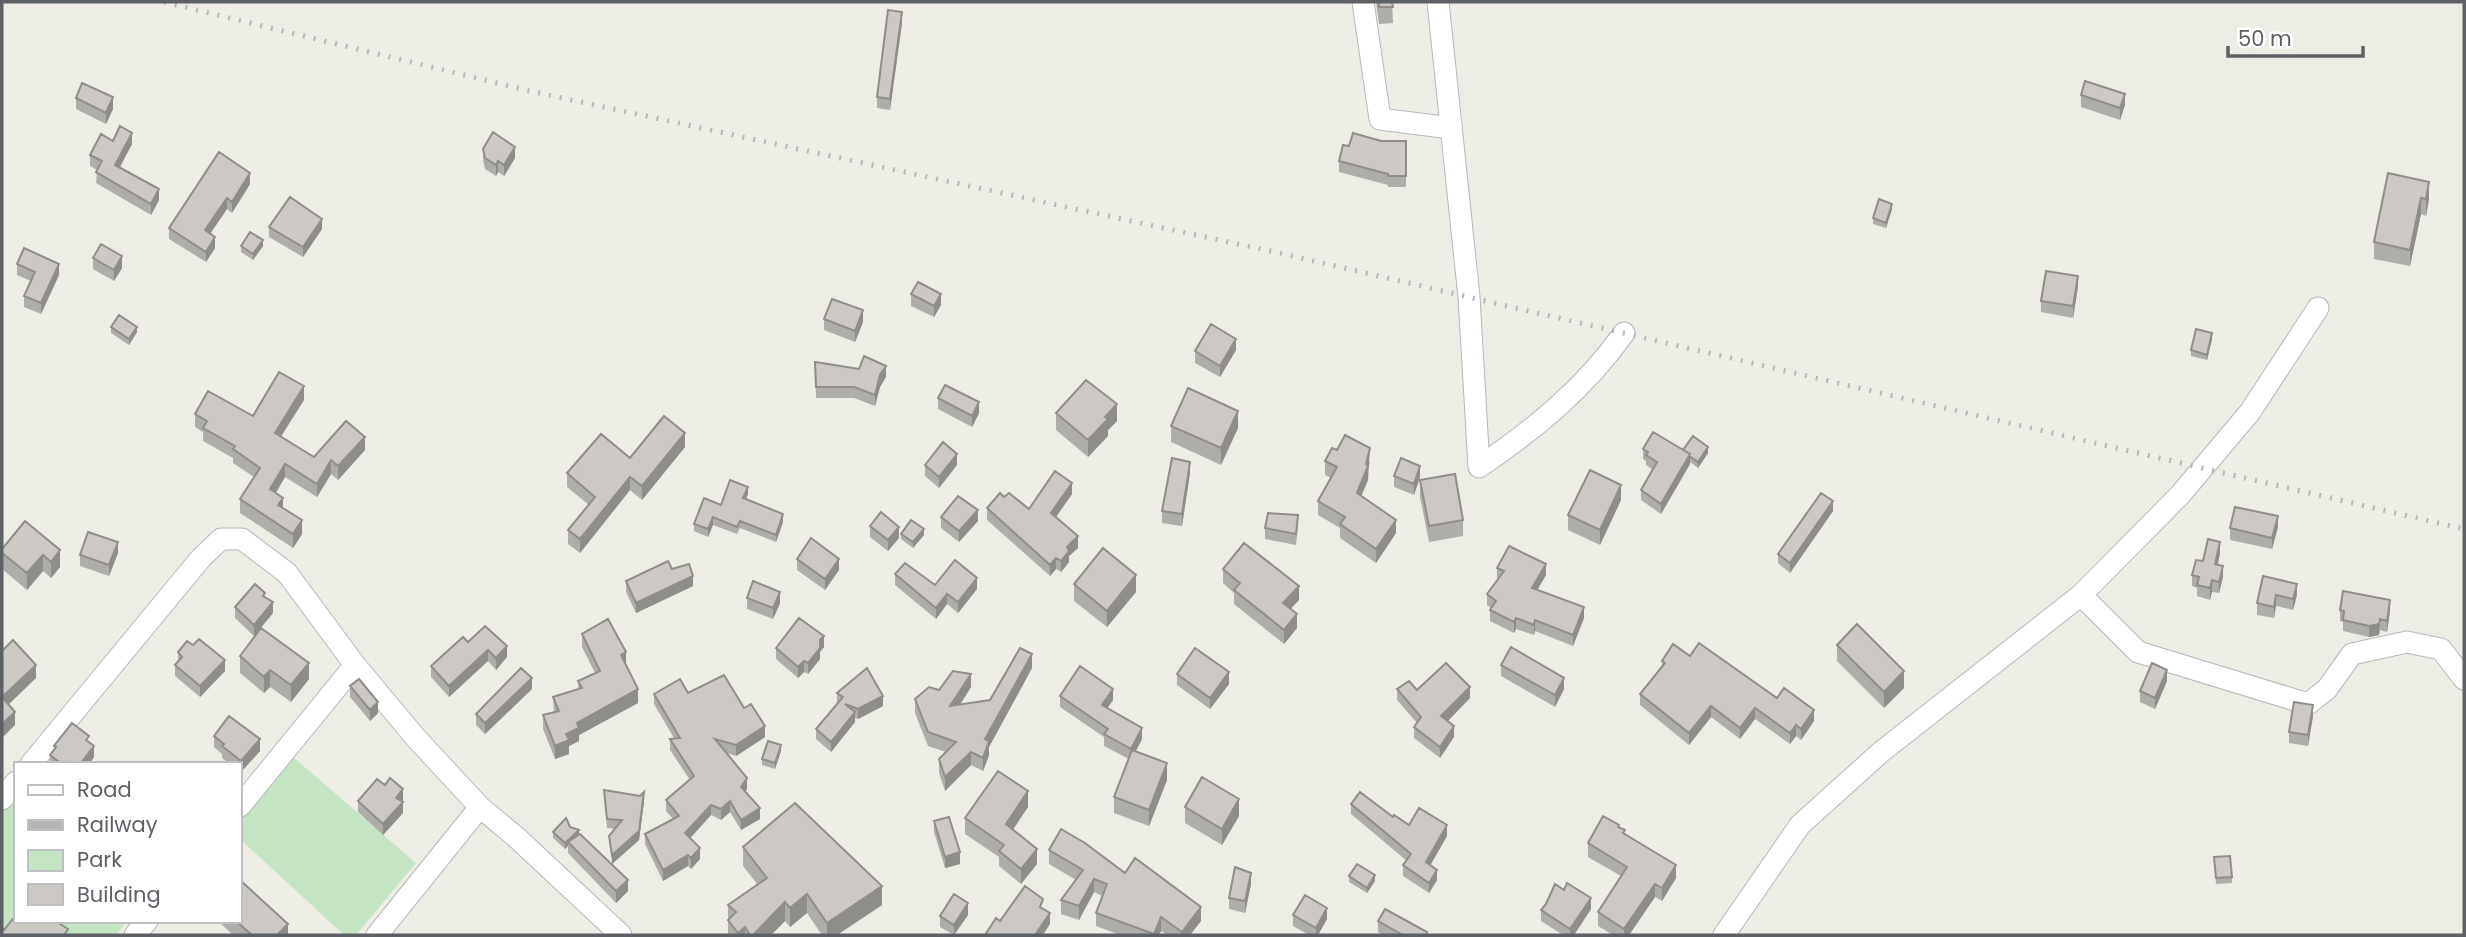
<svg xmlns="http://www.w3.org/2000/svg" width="2466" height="937" font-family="Poppins,sans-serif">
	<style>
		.green { fill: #c4e4c4 }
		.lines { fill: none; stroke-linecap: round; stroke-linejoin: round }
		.street-casing { stroke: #b6b7bb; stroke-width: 23 }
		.street { stroke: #fff; stroke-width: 21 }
		.rail { stroke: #b5b6b6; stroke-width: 5; stroke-dasharray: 2 9; stroke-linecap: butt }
		.wall { fill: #afada9 }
		.shaded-wall { fill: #8f8d89 }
		.building { fill: #ccc9c4; stroke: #8f8d89; stroke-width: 2 }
	</style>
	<rect width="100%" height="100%" fill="#eeede5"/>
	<path class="green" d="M 293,757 L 416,863 L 356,935 L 344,935 L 240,839 L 240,820 Z
		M 16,795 L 16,921 L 127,921 L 116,935 L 2,935 L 2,812 Z"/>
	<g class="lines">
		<g class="street-casing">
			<path id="street" d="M 1363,2 L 1380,119 L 1451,128
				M 1438,2 L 1469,297 L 1479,467 C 1535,429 1585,388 1624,333
				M 2081,595 L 2138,652 L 2308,704 L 2327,689 L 2352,654 L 2407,642 L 2441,649 L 2464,679
				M 31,764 L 201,558 L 221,539 L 242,539 L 287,573 L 355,665 L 415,737 L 480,807 L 516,837 L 621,935
				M 2,799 L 16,782
				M 240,806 L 355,665
				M 135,935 L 147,921
				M 377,935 L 480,807
				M 1724,935 L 1800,825 L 1881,752 L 2081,595 L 2180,495 L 2250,412 L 2318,308"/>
		</g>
		<use href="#street" class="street"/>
		<path class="rail" d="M 164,2 L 530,91 L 1284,254 L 2464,529"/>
	</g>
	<path class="wall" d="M 1376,2 L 1392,2 L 1393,23 L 1379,24 Z
		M 902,23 L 890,110 L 877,108 L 877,97 Z
		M 2081,95 L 2125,105 L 2120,120 L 2081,107 Z
		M 76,98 L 113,109 L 106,124 L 76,109 Z
		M 113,141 L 132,144 L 120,167 L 159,200 L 151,215 L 96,183 L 97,170 L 90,166 L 90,155 Z
		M 1381,141 L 1406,141 L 1406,187 L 1388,187 L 1388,185 L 1339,172 L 1339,161 L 1349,146 Z
		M 483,149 L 515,158 L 504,176 L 498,172 L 496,176 L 485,169 L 483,160 Z
		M 2388,173 L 2429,199 L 2426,216 L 2421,214 L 2410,266 L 2374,259 L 2374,242 Z
		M 250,184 L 232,213 L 227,209 L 210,234 L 215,248 L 206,262 L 169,239 L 169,228 Z
		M 1892,209 L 1886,228 L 1873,224 L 1873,218 Z
		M 269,227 L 322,229 L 303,257 L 269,237 Z
		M 241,246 L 263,246 L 253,260 L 241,252 Z
		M 93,258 L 122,268 L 114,281 L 93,269 Z
		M 17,264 L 59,275 L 41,314 L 24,307 L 24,296 L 31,281 L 17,275 Z
		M 2078,287 L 2073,318 L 2041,312 L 2041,301 Z
		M 911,294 L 941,305 L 934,317 L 911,306 Z
		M 824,319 L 863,322 L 855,342 L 824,330 Z
		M 111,327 L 137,332 L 129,345 L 111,333 Z
		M 2212,339 L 2207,360 L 2191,356 L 2191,350 Z
		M 1236,350 L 1220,377 L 1195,363 L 1195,351 Z
		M 815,362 L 886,377 L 880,387 L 875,406 L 854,398 L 816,398 Z
		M 938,398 L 979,413 L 972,427 L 938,409 Z
		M 304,400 L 281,436 L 314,457 L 365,450 L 338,480 L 331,474 L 317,497 L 285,477 L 276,493 L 283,508 L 302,534 L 293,548 L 240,513 L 240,499 L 254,477 L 233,463 L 233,458 L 203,441 L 203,432 L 195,427 L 195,414 L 253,416 Z
		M 1056,413 L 1117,421 L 1108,430 L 1108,436 L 1088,457 L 1056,430 Z
		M 1171,426 L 1238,428 L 1221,465 L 1171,442 Z
		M 685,447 L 642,500 L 630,490 L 580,553 L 568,544 L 568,530 L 589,505 L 567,487 L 567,473 L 630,458 Z
		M 1643,449 L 1683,450 L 1708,453 L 1698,468 L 1690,462 L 1690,464 L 1661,514 L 1641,500 L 1641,490 L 1652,469 L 1646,465 L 1646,461 L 1643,459 Z
		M 1325,461 L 1370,462 L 1368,469 L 1368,480 L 1361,496 L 1396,533 L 1376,563 L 1340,538 L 1340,528 L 1318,515 L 1318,501 L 1331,478 L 1325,475 Z
		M 925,465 L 957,465 L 939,488 L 925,476 Z
		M 1190,473 L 1182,526 L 1162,523 L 1162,511 Z
		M 1394,476 L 1420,477 L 1414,495 L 1394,487 Z
		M 1420,480 L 1463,520 L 1463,536 L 1429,542 L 1420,497 Z
		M 748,494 L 746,499 L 783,522 L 776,542 L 740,528 L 737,534 L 713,525 L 708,537 L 694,531 L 694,524 L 721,505 Z
		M 1072,494 L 1056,517 L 1078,548 L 1069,556 L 1069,562 L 1061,572 L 1056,569 L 1050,576 L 987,520 L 987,508 L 1004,497 L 1029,509 Z
		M 1621,500 L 1600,545 L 1568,530 L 1568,515 Z
		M 1833,511 L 1790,573 L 1778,563 L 1778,554 Z
		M 941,517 L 978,521 L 959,542 L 941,528 Z
		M 25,521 L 60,567 L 51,578 L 43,571 L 27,590 L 2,569 L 2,549 Z
		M 870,526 L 899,538 L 888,551 L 870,537 Z
		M 1298,526 L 1296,545 L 1265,539 L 1265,528 Z
		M 2278,527 L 2272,549 L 2230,540 L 2230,528 Z
		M 901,534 L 924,535 L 913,548 L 901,539 Z
		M 118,553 L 109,576 L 80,566 L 80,555 Z
		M 2220,553 L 2218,565 L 2223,577 L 2219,593 L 2212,592 L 2210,600 L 2197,596 L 2197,588 L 2192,586 L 2192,575 L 2203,561 Z
		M 797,559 L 839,570 L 825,590 L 797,570 Z
		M 1497,568 L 1546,575 L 1537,590 L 1584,618 L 1573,646 L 1535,631 L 1534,635 L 1516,629 L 1514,633 L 1490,621 L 1490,610 L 1491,608 L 1487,605 L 1487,594 L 1498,579 L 1497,579 Z
		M 672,569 L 693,586 L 636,613 L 626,592 L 626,581 Z
		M 1223,569 L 1299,600 L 1290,609 L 1297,628 L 1284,644 L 1234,604 L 1234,593 L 1223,583 Z
		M 895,574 L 935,585 L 977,589 L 958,613 L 947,604 L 936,619 L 895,585 Z
		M 1074,584 L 1136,592 L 1107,627 L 1074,601 Z
		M 2297,584 L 2297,595 L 2293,610 L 2276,606 L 2274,618 L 2257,615 L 2257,603 Z
		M 265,597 L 273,613 L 254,636 L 235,618 L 235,607 Z
		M 747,598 L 780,603 L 773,619 L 747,609 Z
		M 2340,610 L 2390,611 L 2387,632 L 2380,630 L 2379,635 L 2369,637 L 2343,631 L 2343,622 L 2340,621 Z
		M 582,634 L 626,665 L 638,703 L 579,735 L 579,741 L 569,746 L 569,754 L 555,759 L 543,729 L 543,715 L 554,712 L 553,697 L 578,690 L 578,681 L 595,673 L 582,647 Z
		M 468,642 L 507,657 L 496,670 L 488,661 L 449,697 L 431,677 L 431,666 Z
		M 1837,645 L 1904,688 L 1884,708 L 1837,661 Z
		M 824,647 L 820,652 L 820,659 L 808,674 L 804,672 L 798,678 L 776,659 L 776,648 Z
		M 178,652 L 225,671 L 200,697 L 175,676 L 175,665 L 178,661 Z
		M 240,656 L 309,679 L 291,702 L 270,687 L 264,693 L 240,673 Z
		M 1690,656 L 1777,698 L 1814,721 L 1801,740 L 1796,736 L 1790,744 L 1755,719 L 1740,739 L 1711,717 L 1689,745 L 1640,705 L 1640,694 L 1662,667 L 1662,661 Z
		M 1501,665 L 1564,689 L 1555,707 L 1501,676 Z
		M 1032,668 L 989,747 L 989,755 L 983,771 L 971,765 L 945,791 L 939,773 L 939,759 L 946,752 L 928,746 L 915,713 L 915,699 L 939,690 L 971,687 L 960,705 L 990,700 Z
		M 1177,674 L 1229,684 L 1210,709 L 1177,685 Z
		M 2167,681 L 2155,709 L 2140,702 L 2140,691 Z
		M 350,686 L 378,713 L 370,721 L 350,697 Z
		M 532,689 L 485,734 L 476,725 L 476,714 Z
		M 1397,689 L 1417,690 L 1470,698 L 1448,721 L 1454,737 L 1440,758 L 1414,738 L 1414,727 L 1417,723 L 1397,700 Z
		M 688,693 L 744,708 L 765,737 L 736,756 L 727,753 L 747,789 L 745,792 L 760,819 L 741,830 L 730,812 L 721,820 L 711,815 L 690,838 L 700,859 L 691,869 L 688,866 L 663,881 L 645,844 L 645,834 L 673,819 L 666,811 L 666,800 L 690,780 L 670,750 L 670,739 L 674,738 L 654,704 L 654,694 Z
		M 837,693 L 883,706 L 858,719 L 855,718 L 855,722 L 831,752 L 816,739 L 816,729 L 837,703 Z
		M 1060,696 L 1113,700 L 1107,708 L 1142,739 L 1136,751 L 1167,780 L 1149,826 L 1114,813 L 1114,797 L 1129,759 L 1104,746 L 1104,737 L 1060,707 Z
		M 2313,716 L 2308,746 L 2289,743 L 2289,732 Z
		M 214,736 L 260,751 L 241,772 L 240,771 L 240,764 L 230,764 L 222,758 L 222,754 L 214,747 Z
		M 89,742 L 94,757 L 89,764 L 50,764 L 50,755 L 54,750 L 54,746 Z
		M 781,751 L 775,769 L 762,765 L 762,759 Z
		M 604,790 L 644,801 L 639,840 L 612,864 L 609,836 L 615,829 L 607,828 Z
		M 403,800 L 403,813 L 383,835 L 358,812 L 358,801 Z
		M 1351,804 L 1393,817 L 1409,825 L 1447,836 L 1430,865 L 1437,880 L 1429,893 L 1403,876 L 1403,865 L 1407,861 L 1351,814 Z
		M 1028,807 L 1013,830 L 1037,864 L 1021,884 L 999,866 L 999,857 L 965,834 L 965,818 Z
		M 1185,807 L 1239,816 L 1222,845 L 1185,823 Z
		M 934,821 L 960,864 L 945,868 L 934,832 Z
		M 570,827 L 579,835 L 628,891 L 616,903 L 568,853 L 568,846 L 565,849 L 553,838 L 553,832 Z
		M 1619,828 L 1676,878 L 1662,901 L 1655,897 L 1629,935 L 1613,935 L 1598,926 L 1598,912 L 1621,876 L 1588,857 L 1588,843 Z
		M 743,847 L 882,905 L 837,935 L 822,935 L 807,913 L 790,927 L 785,921 L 771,935 L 728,935 L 728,905 L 758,885 L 743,866 Z
		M 1049,850 L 1125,873 L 1201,921 L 1190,935 L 1167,935 L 1161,931 L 1159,935 L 1120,935 L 1096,926 L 1096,913 L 1102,896 L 1094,892 L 1079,920 L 1061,914 L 1061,900 L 1076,880 L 1049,864 Z
		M 2214,857 L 2232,877 L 2232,883 L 2216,884 Z
		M 1349,876 L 1375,881 L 1367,893 L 1349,882 Z
		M 1251,884 L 1245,913 L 1229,909 L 1229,898 Z
		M 1591,909 L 1574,935 L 1563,935 L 1541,921 L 1541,910 Z
		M 968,915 L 954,935 L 940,927 L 940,916 Z
		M 1293,915 L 1327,919 L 1318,935 L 1309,935 L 1293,926 Z
		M 218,921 L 240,921 L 288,935 L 233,935 Z
		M 1378,921 L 1427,935 L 1383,935 L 1378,932 Z"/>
	<path class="shaded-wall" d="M 902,12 L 902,23 L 890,110 L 890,99 Z
		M 2125,94 L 2125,105 L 2120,120 L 2120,108 Z
		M 113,97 L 113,109 L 106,124 L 106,113 Z
		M 132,133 L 132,144 L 115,176 L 115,165 Z
		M 515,147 L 515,158 L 504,176 L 504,165 Z
		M 498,161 L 498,172 L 496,176 L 496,165 Z
		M 250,173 L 250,184 L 232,213 L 232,202 Z
		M 2429,182 L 2429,199 L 2426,216 L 2426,199 Z
		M 159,189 L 159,200 L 151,215 L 151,204 Z
		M 227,198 L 227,209 L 205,241 L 205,230 Z
		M 2421,198 L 2421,214 L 2410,266 L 2410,250 Z
		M 1892,204 L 1892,209 L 1886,228 L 1886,223 Z
		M 322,219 L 322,229 L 303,257 L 303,247 Z
		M 215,237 L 215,248 L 206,262 L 206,252 Z
		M 263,240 L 263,246 L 253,260 L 253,254 Z
		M 122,256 L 122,268 L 114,281 L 114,270 Z
		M 59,264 L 59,275 L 41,314 L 41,303 Z
		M 2078,276 L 2078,287 L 2073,318 L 2073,306 Z
		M 941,294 L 941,305 L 934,317 L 934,306 Z
		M 863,310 L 863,322 L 855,342 L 855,331 Z
		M 137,327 L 137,332 L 129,345 L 129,339 Z
		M 2212,333 L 2212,339 L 2207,360 L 2207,355 Z
		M 1236,339 L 1236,350 L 1220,377 L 1220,366 Z
		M 886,366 L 886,377 L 880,387 L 875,406 L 875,395 L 880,375 Z
		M 304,386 L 304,400 L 275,446 L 275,433 Z
		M 979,402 L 979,413 L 972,427 L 972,416 Z
		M 1117,404 L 1117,421 L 1108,430 L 1108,436 L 1088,457 L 1088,440 L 1105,417 Z
		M 1238,411 L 1238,428 L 1221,465 L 1221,448 Z
		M 685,433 L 685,447 L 642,500 L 642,486 Z
		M 365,437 L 365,450 L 338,480 L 338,466 Z
		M 1708,447 L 1708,453 L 1698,468 L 1698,462 Z
		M 1370,448 L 1368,480 L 1357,506 L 1357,493 L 1366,464 Z
		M 957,454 L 957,465 L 939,488 L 939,477 Z
		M 1690,454 L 1690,464 L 1661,514 L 1661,504 Z
		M 331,460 L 331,474 L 317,497 L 317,484 Z
		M 1190,462 L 1190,473 L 1182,526 L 1182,514 Z
		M 285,464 L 285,477 L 270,502 L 270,489 Z
		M 1420,466 L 1420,477 L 1414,495 L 1414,484 Z
		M 630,477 L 630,490 L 580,553 L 580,539 Z
		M 1072,483 L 1072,494 L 1051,524 L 1051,513 Z
		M 1621,485 L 1621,500 L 1600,545 L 1600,530 Z
		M 748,487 L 748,494 L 743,506 L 743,498 Z
		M 283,498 L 283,511 L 278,505 Z
		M 1833,501 L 1833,511 L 1790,573 L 1790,563 Z
		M 978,510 L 978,521 L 959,542 L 959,531 Z
		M 783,514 L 783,522 L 776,542 L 776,535 Z
		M 2278,516 L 2278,527 L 2272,549 L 2272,538 Z
		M 713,517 L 713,525 L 708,537 L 708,529 Z
		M 302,520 L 302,534 L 293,548 L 293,534 Z
		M 1396,520 L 1396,533 L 1376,563 L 1376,549 Z
		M 899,527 L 899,538 L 888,551 L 888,540 Z
		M 924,529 L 924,535 L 913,548 L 913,542 Z
		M 1078,536 L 1078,548 L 1069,556 L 1069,562 L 1061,572 L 1061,561 L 1067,547 Z
		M 118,542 L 118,553 L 109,576 L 109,565 Z
		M 2220,542 L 2220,553 L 2215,576 L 2215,564 Z
		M 60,550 L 60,567 L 51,578 L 51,562 Z
		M 43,555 L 43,571 L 27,590 L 27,573 Z
		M 1056,558 L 1056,569 L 1050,576 L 1050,565 Z
		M 839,559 L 839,570 L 825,590 L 825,579 Z
		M 1546,564 L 1546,575 L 1532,599 L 1532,588 Z
		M 2223,566 L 2223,577 L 2219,593 L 2219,582 Z
		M 1136,575 L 1136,592 L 1107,627 L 1107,611 Z
		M 693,576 L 693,586 L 636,613 L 636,603 Z
		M 977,578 L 977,589 L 958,613 L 958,602 Z
		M 2212,580 L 2212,592 L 2210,600 L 2210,588 Z
		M 2297,584 L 2297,595 L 2293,610 L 2293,599 Z
		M 1299,586 L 1299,600 L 1283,617 L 1283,603 Z
		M 780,592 L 780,603 L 773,619 L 773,608 Z
		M 947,594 L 947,604 L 936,619 L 936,608 Z
		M 2276,595 L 2276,606 L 2274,618 L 2274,607 Z
		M 2390,600 L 2390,611 L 2387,632 L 2387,621 Z
		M 273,602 L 273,613 L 254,636 L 254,625 Z
		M 1584,607 L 1584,618 L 1573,646 L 1573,635 Z
		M 1297,614 L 1297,628 L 1284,644 L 1284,630 Z
		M 1516,618 L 1516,629 L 1514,633 L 1514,622 Z
		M 2380,619 L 2379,635 L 2369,637 L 2369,626 Z
		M 1535,620 L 1535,631 L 1534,635 L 1534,625 Z
		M 824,636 L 824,647 L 820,652 L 820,640 Z
		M 507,646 L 507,657 L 496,670 L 496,658 Z
		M 820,648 L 820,659 L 808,674 L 808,663 Z
		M 488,650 L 488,661 L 449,697 L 449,686 Z
		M 626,652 L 626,666 L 621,655 Z
		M 1032,654 L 1032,668 L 989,747 L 989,755 L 983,771 L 983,758 L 985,739 Z
		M 225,660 L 225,671 L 200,697 L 200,686 Z
		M 804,661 L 804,672 L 798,678 L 798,667 Z
		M 309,663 L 309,679 L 291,702 L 291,685 Z
		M 36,665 L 36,678 L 2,711 L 2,697 Z
		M 270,670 L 270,687 L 264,693 L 264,677 Z
		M 2167,670 L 2167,681 L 2155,709 L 2155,698 Z
		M 1904,671 L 1904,688 L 1884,708 L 1884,692 Z
		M 1229,672 L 1229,684 L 1210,709 L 1210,698 Z
		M 971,674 L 971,687 L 950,720 L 950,706 Z
		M 532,678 L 532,689 L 485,734 L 485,723 Z
		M 1564,678 L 1564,689 L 1555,707 L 1555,695 Z
		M 1470,687 L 1470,698 L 1441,728 L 1441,716 Z
		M 638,689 L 638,703 L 579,735 L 579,741 L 569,746 L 569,754 L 555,759 L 555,746 L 577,723 Z
		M 1113,689 L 1113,700 L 1102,716 L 1102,705 Z
		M 883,696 L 883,706 L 858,719 L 858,709 Z
		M 378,702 L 378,713 L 370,721 L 370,710 Z
		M 2313,705 L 2313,716 L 2308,746 L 2308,735 Z
		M 1711,706 L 1711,717 L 1689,745 L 1689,733 Z
		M 1755,708 L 1755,719 L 1740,739 L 1740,728 Z
		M 1814,710 L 1814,721 L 1801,740 L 1801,729 Z
		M 15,712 L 15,725 L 2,738 L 2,724 Z
		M 855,712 L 855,722 L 831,752 L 831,742 Z
		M 1796,725 L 1796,736 L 1790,744 L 1790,733 Z
		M 765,726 L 765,737 L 736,756 L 736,745 Z
		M 1454,726 L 1454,737 L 1440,758 L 1440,747 Z
		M 1142,728 L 1142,739 L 1131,760 L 1131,749 Z
		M 260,739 L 260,751 L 241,772 L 241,761 Z
		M 781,745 L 781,751 L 775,769 L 775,763 Z
		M 94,746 L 94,757 L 89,764 L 80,764 Z
		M 971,752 L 971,765 L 945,791 L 945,777 Z
		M 1167,763 L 1167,780 L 1149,826 L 1149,810 Z
		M 747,778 L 747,789 L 741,797 L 741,787 Z
		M 403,789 L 403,800 L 396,809 L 396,798 Z
		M 1028,791 L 1028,807 L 1006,839 L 1006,824 Z
		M 644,792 L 644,801 L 639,840 L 612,864 L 612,855 Z
		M 1239,799 L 1239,816 L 1222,845 L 1222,829 Z
		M 730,801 L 730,812 L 721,820 L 721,809 Z
		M 403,802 L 403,813 L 383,835 L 383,824 Z
		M 711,805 L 711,815 L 685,844 L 685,833 Z
		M 760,808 L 760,819 L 741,830 L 741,820 Z
		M 1447,825 L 1447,836 L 1426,873 L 1426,862 Z
		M 579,830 L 579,835 L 568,842 L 568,846 L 565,849 L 565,843 Z
		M 700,848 L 700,859 L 691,869 L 691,858 Z
		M 1037,849 L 1037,864 L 1021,884 L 1021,869 Z
		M 960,852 L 960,864 L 945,868 L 945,857 Z
		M 688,855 L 688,866 L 663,881 L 663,870 Z
		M 1676,865 L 1676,878 L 1662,901 L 1662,888 Z
		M 1437,870 L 1437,880 L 1429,893 L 1429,883 Z
		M 1251,873 L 1251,884 L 1245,913 L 1245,901 Z
		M 1375,875 L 1375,881 L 1367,893 L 1367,888 Z
		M 1094,879 L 1094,892 L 1079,920 L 1079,906 Z
		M 628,880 L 628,891 L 616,903 L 616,891 Z
		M 1655,884 L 1655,897 L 1629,935 L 1624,935 L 1624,929 Z
		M 882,886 L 882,905 L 837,935 L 827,935 L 827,923 Z
		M 807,894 L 807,913 L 790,927 L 790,908 Z
		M 1591,898 L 1591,909 L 1574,935 L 1570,935 L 1570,929 Z
		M 785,902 L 785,921 L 771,935 L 753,935 Z
		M 968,903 L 968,915 L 954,935 L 954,925 Z
		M 1201,907 L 1201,921 L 1190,935 L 1182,935 L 1182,932 Z
		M 1327,908 L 1327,919 L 1318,935 L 1316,935 L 1316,928 Z
		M 1050,913 L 1050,924 L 1043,935 L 1035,935 Z
		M 1161,917 L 1161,931 L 1159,935 L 1154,935 Z
		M 288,924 L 288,935 L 277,935 Z
		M 745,927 L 745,935 L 738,935 L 738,933 Z"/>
	<path class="building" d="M 1379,2 L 1392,2 L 1393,7 L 1379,7 Z
		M 888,10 L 902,12 L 890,99 L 877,97 Z
		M 2085,81 L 2125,94 L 2120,108 L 2081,95 Z
		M 82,83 L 113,97 L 106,113 L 76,98 Z
		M 120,126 L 132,133 L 115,165 L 159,189 L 151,204 L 96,172 L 102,161 L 90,155 L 101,134 L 113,141 Z
		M 493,132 L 515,147 L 504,165 L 498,161 L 496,165 L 485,158 L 483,149 Z
		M 1353,133 L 1381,141 L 1406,141 L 1406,176 L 1388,176 L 1388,174 L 1339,161 L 1343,145 L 1349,146 Z
		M 219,152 L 250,173 L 232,202 L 227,198 L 205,230 L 215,237 L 206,252 L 169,228 Z
		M 2388,173 L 2429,182 L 2426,199 L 2421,198 L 2410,250 L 2374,242 Z
		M 290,197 L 322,219 L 303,247 L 269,227 Z
		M 1879,199 L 1892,204 L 1886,223 L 1873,218 Z
		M 250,232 L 263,240 L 253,254 L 241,246 Z
		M 101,244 L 122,256 L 114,270 L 93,258 Z
		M 24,248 L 59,264 L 41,303 L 24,296 L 35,272 L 17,264 Z
		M 2046,271 L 2078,276 L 2073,306 L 2041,301 Z
		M 918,282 L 941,294 L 934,306 L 911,294 Z
		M 832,299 L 863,310 L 855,331 L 824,319 Z
		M 119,315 L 137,327 L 129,339 L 111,327 Z
		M 1211,324 L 1236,339 L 1220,366 L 1195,351 Z
		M 2196,329 L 2212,333 L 2207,355 L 2191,350 Z
		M 864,356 L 886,366 L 880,375 L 875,395 L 854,387 L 816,387 L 815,362 L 859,369 Z
		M 279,372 L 304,386 L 275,433 L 314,457 L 346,421 L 365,437 L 338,466 L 331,460 L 317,484 L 285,464 L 270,489 L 283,498 L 278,505 L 302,520 L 293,534 L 240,499 L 260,468 L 233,449 L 235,446 L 203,428 L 207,421 L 195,414 L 208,391 L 253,416 Z
		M 1086,380 L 1117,404 L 1105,417 L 1108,419 L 1088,440 L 1056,413 Z
		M 945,385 L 979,402 L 972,416 L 938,398 Z
		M 1188,388 L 1238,411 L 1221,448 L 1171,426 Z
		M 664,416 L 685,433 L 642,486 L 630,477 L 580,539 L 568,530 L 595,497 L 567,473 L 601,434 L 630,458 Z
		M 1653,432 L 1690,454 L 1661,504 L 1641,490 L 1657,462 L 1646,455 L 1648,452 L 1643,449 Z
		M 1345,435 L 1370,448 L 1366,464 L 1368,466 L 1357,493 L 1396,520 L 1376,549 L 1340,524 L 1345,517 L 1318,501 L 1337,467 L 1325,461 L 1332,448 L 1337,450 Z
		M 1693,436 L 1708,447 L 1698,462 L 1689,456 L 1690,454 L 1683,450 Z
		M 943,442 L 957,454 L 939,477 L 925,465 Z
		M 1172,458 L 1190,462 L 1182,514 L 1162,511 Z
		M 1401,458 L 1420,466 L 1414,484 L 1394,476 Z
		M 1590,470 L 1621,485 L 1600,530 L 1568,515 Z
		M 1055,471 L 1072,483 L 1051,513 L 1078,536 L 1067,547 L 1069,551 L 1061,561 L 1056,558 L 1050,565 L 987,508 L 1000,493 L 1004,497 L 1009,493 L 1029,509 Z
		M 1455,474 L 1463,520 L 1429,526 L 1420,480 Z
		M 730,480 L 748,487 L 743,498 L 783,514 L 776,535 L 740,521 L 737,527 L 713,517 L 708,529 L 694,524 L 704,498 L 721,505 Z
		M 1821,493 L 1833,501 L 1790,563 L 1778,554 Z
		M 958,496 L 978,510 L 959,531 L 941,517 Z
		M 2235,507 L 2278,516 L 2272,538 L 2230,528 Z
		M 881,512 L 899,527 L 888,540 L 870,526 Z
		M 1268,513 L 1298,515 L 1296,534 L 1265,528 Z
		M 911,520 L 924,529 L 913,542 L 901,534 Z
		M 25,521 L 60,550 L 51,562 L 43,555 L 27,573 L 2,553 L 2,549 Z
		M 88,532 L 118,542 L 109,565 L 80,555 Z
		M 811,538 L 839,559 L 825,579 L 797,559 Z
		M 2208,539 L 2220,542 L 2215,564 L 2223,566 L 2219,582 L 2212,580 L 2210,588 L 2197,585 L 2199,577 L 2192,575 L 2196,560 L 2203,561 Z
		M 1244,543 L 1299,586 L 1283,603 L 1297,614 L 1284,630 L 1234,590 L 1240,583 L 1223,569 Z
		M 1509,546 L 1546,564 L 1532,588 L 1584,607 L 1573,635 L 1535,620 L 1534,625 L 1516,618 L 1514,622 L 1490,610 L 1496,601 L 1487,594 L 1504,571 L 1497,568 Z
		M 1103,548 L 1136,575 L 1107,611 L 1074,584 Z
		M 955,560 L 977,578 L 958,602 L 947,594 L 936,608 L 895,574 L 905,563 L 935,585 Z
		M 668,561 L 672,569 L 689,564 L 693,576 L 636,603 L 626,581 Z
		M 2263,576 L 2297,584 L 2293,599 L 2276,595 L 2274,607 L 2257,603 Z
		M 753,581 L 780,592 L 773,608 L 747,598 Z
		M 255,584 L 265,593 L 263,596 L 273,602 L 254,625 L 235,607 Z
		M 2343,591 L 2390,600 L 2387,621 L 2380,619 L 2379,624 L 2369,626 L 2343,620 L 2344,611 L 2340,610 Z
		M 799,618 L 824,636 L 820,640 L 820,648 L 808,663 L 804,661 L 798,667 L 776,648 Z
		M 608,619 L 626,652 L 621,655 L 638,689 L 577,723 L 579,728 L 566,734 L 569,740 L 555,746 L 543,715 L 559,711 L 553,697 L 582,688 L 578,681 L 600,671 L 582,634 Z
		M 1857,624 L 1904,671 L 1884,692 L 1837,645 Z
		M 485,626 L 507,646 L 496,658 L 488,650 L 449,686 L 431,666 L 463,637 L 468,642 Z
		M 261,628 L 309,663 L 291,685 L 270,670 L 264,677 L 240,656 Z
		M 199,639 L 225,660 L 200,686 L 175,665 L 182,657 L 178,652 L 187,641 L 193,645 Z
		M 13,640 L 36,665 L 2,697 L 15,712 L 2,724 L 2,651 Z
		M 1699,643 L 1777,698 L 1784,688 L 1814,710 L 1801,729 L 1796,725 L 1790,733 L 1755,708 L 1740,728 L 1711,706 L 1689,733 L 1640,694 L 1665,663 L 1662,661 L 1673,644 L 1690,656 Z
		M 1511,647 L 1564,678 L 1555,695 L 1501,665 Z
		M 1020,648 L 1032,654 L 985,739 L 989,741 L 983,758 L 971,752 L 945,777 L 939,759 L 956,742 L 928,732 L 915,699 L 929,687 L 939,690 L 953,671 L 971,674 L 950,706 L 990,700 Z
		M 1195,648 L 1229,672 L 1210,698 L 1177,674 Z
		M 1446,663 L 1470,687 L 1441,716 L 1454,726 L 1440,747 L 1414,727 L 1421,717 L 1397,689 L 1409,681 L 1417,690 Z
		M 2152,663 L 2167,670 L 2155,698 L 2140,691 Z
		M 1080,666 L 1113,689 L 1102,705 L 1142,728 L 1131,749 L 1104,734 L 1108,729 L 1060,696 Z
		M 521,668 L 532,678 L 485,723 L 476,714 Z
		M 867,668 L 883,696 L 858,709 L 845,704 L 855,712 L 831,742 L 816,729 L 843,697 L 837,693 Z
		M 724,675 L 744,708 L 751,704 L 765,726 L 736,745 L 715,739 L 747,778 L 741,787 L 760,808 L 741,820 L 730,801 L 721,809 L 711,805 L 685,833 L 700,848 L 691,858 L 688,855 L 663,870 L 645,834 L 679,816 L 666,800 L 694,776 L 670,739 L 680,738 L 654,694 L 680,679 L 688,693 Z
		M 359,679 L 378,702 L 370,710 L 350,686 Z
		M 2294,702 L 2313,705 L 2308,735 L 2289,732 Z
		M 229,716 L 260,739 L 241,761 L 222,746 L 224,744 L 214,736 Z
		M 72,723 L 89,736 L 86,740 L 94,746 L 80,764 L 68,764 L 66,762 L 65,764 L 62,764 L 50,755 L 56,747 L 54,746 Z
		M 768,741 L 781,745 L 775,763 L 762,759 Z
		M 1132,750 L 1167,763 L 1149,810 L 1114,797 Z
		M 998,771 L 1028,791 L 1006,824 L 1037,849 L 1021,869 L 999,851 L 1004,845 L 965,818 Z
		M 1202,777 L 1239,799 L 1222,829 L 1185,807 Z
		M 390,778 L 403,789 L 396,798 L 403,802 L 383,824 L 358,801 L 377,779 L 385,785 Z
		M 604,790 L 640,796 L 644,792 L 639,831 L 612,855 L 609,836 L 622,820 L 607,819 Z
		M 1360,792 L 1393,817 L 1394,815 L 1409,825 L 1419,808 L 1447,825 L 1426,862 L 1437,870 L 1429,883 L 1403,865 L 1411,854 L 1351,804 Z
		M 795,803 L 882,886 L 827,923 L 807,894 L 790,908 L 785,902 L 753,935 L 750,935 L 745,927 L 738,933 L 728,920 L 736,912 L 728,905 L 767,878 L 743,847 Z
		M 1603,816 L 1619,825 L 1618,827 L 1625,830 L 1623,833 L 1676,865 L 1662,888 L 1655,884 L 1624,929 L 1598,912 L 1627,867 L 1588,843 Z
		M 949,817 L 960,852 L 945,857 L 934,821 Z
		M 566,818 L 570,827 L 579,830 L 565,843 L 553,832 Z
		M 1061,829 L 1085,843 L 1125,873 L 1135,858 L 1201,907 L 1182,932 L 1161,917 L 1154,934 L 1096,913 L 1107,884 L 1094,879 L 1079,906 L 1061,900 L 1083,870 L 1049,850 Z
		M 580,834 L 628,880 L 616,891 L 568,842 Z
		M 2230,856 L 2232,877 L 2216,878 L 2214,857 Z
		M 1357,864 L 1375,875 L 1367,888 L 1349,876 Z
		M 1235,867 L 1251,873 L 1245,901 L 1229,898 Z
		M 240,880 L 288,924 L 277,935 L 252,935 L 236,921 L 240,921 Z
		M 1567,883 L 1591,898 L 1570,929 L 1541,910 L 1546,904 L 1555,884 L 1564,890 Z
		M 1025,886 L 1043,899 L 1040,907 L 1050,913 L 1035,935 L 985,935 L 996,918 L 1000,921 Z
		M 954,894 L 968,903 L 954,925 L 940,916 Z
		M 1305,895 L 1327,908 L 1316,928 L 1293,915 Z
		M 1385,909 L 1427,932 L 1426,935 L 1403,935 L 1378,921 Z
		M 16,915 L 16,921 L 55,921 L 68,929 L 64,935 L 2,935 L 2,928 L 4,930 Z"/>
	<rect width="2466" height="937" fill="none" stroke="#5d6065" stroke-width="7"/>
	<rect x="14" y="762" width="228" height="161" fill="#ffffff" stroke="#bebfc1" stroke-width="2"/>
	<rect x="28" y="785" width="35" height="10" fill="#ffffff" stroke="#bebfc1" stroke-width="2"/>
	<text x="77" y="797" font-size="21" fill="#5d6065">Road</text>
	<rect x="28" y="820" width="35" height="10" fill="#b5b6b6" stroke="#bebfc1" stroke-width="2"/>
	<text x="77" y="832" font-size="21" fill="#5d6065">Railway</text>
	<rect x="28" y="850" width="35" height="21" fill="#c4e4c4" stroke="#bebfc1" stroke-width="2"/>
	<text x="77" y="867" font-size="21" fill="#5d6065">Park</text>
	<rect x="28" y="884" width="35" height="21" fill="#ccc9c4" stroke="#bebfc1" stroke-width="2"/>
	<text x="77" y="902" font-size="21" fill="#5d6065">Building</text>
	<path d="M2228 46v10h135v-10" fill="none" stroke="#5d6065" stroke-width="3.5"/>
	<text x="2238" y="46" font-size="21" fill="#5d6065" stroke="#ffffff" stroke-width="5" paint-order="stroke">50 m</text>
</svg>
